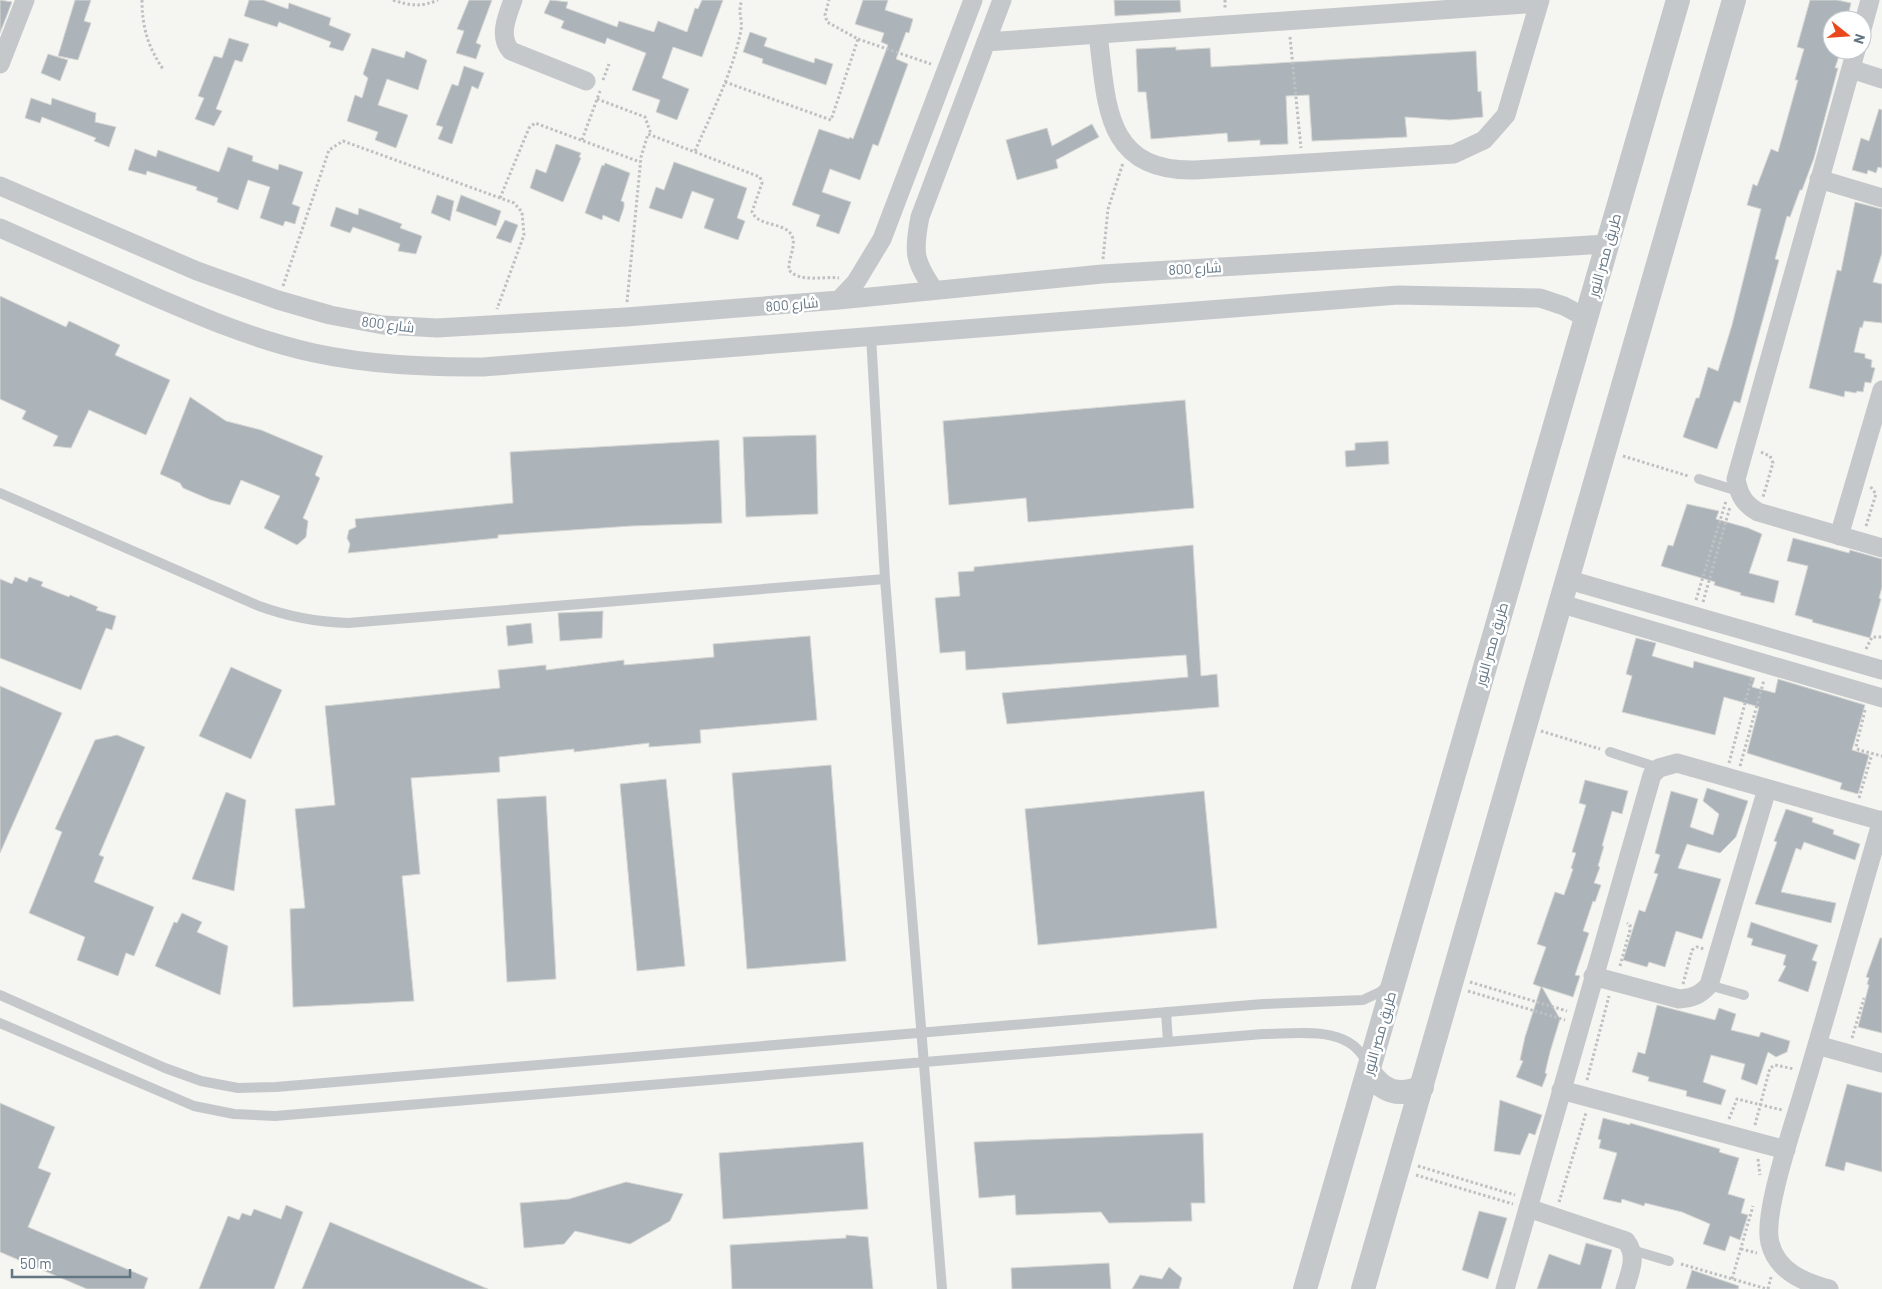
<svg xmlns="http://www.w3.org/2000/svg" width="1882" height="1289" font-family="Barlow,Cairo,sans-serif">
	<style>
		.building { fill: #acb4b9; stroke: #d6d6d4 }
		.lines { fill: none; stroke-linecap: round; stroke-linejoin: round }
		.path { stroke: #bec0c2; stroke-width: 3; stroke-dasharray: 2.5 2.5; stroke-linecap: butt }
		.service { stroke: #c5c8cb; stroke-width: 10 }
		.minor { stroke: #c5c8cb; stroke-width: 19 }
		.tertiary { stroke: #c5c8cb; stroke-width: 24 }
		.labels { text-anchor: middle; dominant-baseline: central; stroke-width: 5; stroke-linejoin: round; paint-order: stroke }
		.street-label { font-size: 14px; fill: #637684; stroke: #fff }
	</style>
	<rect width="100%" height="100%" fill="#f5f5f1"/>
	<path class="building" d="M 0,0 L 12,2 L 0,33 Z
		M 75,0 L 91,0 L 84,21 L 91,23 L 78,60 L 58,56 Z
		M 249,0 L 263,0 L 288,9 L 289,3 L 331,18 L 329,25 L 351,34 L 343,51 L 329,47 L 331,42 L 279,22 L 277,27 L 244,16 Z
		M 469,0 L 492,0 L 476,43 L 481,45 L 476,59 L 456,53 L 464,31 L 457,29 Z
		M 550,0 L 568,2 L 566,8 L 617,27 L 619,21 L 654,32 L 658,21 L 687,32 L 695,8 L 698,9 L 702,0 L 723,0 L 702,57 L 673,47 L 662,78 L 689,89 L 677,120 L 656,112 L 660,100 L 632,90 L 646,53 L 607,38 L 605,44 L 561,28 L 564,21 L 544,13 Z
		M 863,0 L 888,0 L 885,10 L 913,19 L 909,33 L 906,32 L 896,59 L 908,64 L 878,146 L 873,144 L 860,180 L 830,169 L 822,192 L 851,202 L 839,234 L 816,226 L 820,215 L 792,205 L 819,129 L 849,139 L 850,137 L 853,139 L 888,45 L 881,42 L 884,33 L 855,24 Z
		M 1114,0 L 1180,0 L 1181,12 L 1115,16 Z
		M 1810,0 L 1837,0 L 1851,3 L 1847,20 L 1832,20 L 1832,50 L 1841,50 L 1835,68 L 1838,68 L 1814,158 L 1802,190 L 1800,190 L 1790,217 L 1787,216 L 1775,259 L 1779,260 L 1740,403 L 1734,401 L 1717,449 L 1683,437 L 1696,398 L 1699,398 L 1708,367 L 1718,371 L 1732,325 L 1761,209 L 1747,205 L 1753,184 L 1757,186 L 1771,149 L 1778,152 L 1798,80 L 1795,80 L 1804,49 L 1797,47 Z
		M 750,32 L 767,38 L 764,46 L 814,63 L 815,58 L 833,64 L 826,85 L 762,63 L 763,59 L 743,52 Z
		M 229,38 L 249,44 L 242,62 L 235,60 L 216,109 L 222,111 L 214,126 L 195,119 L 204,98 L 198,96 L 214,56 L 222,58 Z
		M 1176,47 L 1176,50 L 1210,48 L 1211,67 L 1476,51 L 1478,92 L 1481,91 L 1483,117 L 1450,120 L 1405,117 L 1407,137 L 1312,141 L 1309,95 L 1286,96 L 1288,144 L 1260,145 L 1260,140 L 1228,142 L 1227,133 L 1151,139 L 1146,92 L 1138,92 L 1136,49 Z
		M 372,48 L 404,58 L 406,51 L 427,60 L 418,90 L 387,79 L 378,105 L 408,115 L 396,148 L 375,140 L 378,132 L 347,121 L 355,95 L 362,98 L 368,78 L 363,74 Z
		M 48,54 L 68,60 L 60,81 L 41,73 Z
		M 464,66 L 484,73 L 478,89 L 472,86 L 452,144 L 438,139 L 443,127 L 436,125 L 452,84 L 458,86 Z
		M 31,98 L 51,105 L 52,98 L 96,113 L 95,122 L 116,127 L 109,147 L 94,141 L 96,138 L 42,117 L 40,123 L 25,118 Z
		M 1879,109 L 1882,110 L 1882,168 L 1878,167 L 1876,173 L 1868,170 L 1867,174 L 1852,170 L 1861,138 L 1869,141 Z
		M 1092,124 L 1099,137 L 1056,160 L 1058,168 L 1017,180 L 1006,140 L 1047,128 L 1052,146 Z
		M 556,144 L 581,153 L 579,157 L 581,158 L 563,202 L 530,188 L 536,169 L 546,173 Z
		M 228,147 L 253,156 L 252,161 L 278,170 L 279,164 L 303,172 L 292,204 L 300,207 L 295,224 L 285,221 L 283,226 L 260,218 L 270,187 L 248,180 L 238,210 L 217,202 L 218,198 L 196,190 L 197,187 L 147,171 L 146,175 L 128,170 L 135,149 L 156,157 L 158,150 L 219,172 Z
		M 674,162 L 747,188 L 737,218 L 745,221 L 738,240 L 704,228 L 714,199 L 692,191 L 682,219 L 649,208 L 656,187 L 664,190 Z
		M 605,163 L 630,173 L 621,201 L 624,202 L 624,207 L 619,222 L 603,215 L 602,220 L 585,213 L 602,165 L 604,166 Z
		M 437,195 L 454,201 L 450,221 L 431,213 Z
		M 461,195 L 501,211 L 496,226 L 456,211 Z
		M 1855,202 L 1882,209 L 1882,253 L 1873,282 L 1882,284 L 1882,323 L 1864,321 L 1862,328 L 1860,327 L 1854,352 L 1865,354 L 1865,358 L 1872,360 L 1871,367 L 1875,368 L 1871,383 L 1865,382 L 1863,392 L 1857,391 L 1856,393 L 1845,391 L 1844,397 L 1809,388 L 1837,270 L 1841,271 Z
		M 336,207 L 358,215 L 359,208 L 402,224 L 400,228 L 422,236 L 416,254 L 398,251 L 400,244 L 353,227 L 350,233 L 330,226 Z
		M 505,220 L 518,225 L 511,243 L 496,238 Z
		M 0,296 L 66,327 L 69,321 L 120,345 L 115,355 L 170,380 L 146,435 L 89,410 L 71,448 L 53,446 L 58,436 L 22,419 L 26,411 L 0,399 Z
		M 190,397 L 226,421 L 261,430 L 323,456 L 315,475 L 320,478 L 303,518 L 308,521 L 306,537 L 297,545 L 264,528 L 280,496 L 241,480 L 230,505 L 211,500 L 183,488 L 180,483 L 160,474 Z
		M 1185,400 L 1194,508 L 1028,522 L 1026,498 L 949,505 L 943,421 Z
		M 816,435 L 818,514 L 746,517 L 743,437 Z
		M 719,440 L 722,523 L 631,526 L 498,535 L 498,538 L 348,553 L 350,544 L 347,538 L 349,530 L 356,527 L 355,519 L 513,503 L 510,452 Z
		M 1388,441 L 1389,464 L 1346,467 L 1345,451 L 1355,450 L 1355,443 Z
		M 1687,504 L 1719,511 L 1716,519 L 1748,528 L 1762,534 L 1749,573 L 1779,581 L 1774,603 L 1740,595 L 1741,593 L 1714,585 L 1715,582 L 1661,566 L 1668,545 L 1673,546 Z
		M 1793,538 L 1849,553 L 1850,550 L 1882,559 L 1882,587 L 1879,598 L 1881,599 L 1870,638 L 1812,622 L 1813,620 L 1795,615 L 1808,566 L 1787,561 Z
		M 1193,545 L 1201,676 L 1217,674 L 1219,707 L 1007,724 L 1002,693 L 1188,677 L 1186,655 L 966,670 L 965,651 L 940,653 L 935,598 L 960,596 L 958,572 L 974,571 L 974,567 Z
		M 15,577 L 27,582 L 29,577 L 43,582 L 41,586 L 69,597 L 70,595 L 98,607 L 96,610 L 116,616 L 112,630 L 106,628 L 81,690 L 0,658 L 0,579 L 12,584 Z
		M 603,611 L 602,638 L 560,641 L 558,613 Z
		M 531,623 L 533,643 L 508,646 L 506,626 Z
		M 810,636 L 817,720 L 700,730 L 701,743 L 649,747 L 649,743 L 574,752 L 574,749 L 499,757 L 500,772 L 411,778 L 420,874 L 402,876 L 414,1001 L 293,1007 L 290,909 L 305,908 L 295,809 L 335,805 L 325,706 L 500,688 L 498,670 L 546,665 L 546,670 L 624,660 L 624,665 L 714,657 L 713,644 Z
		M 1636,638 L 1656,643 L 1652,656 L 1693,668 L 1694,661 L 1755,678 L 1752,687 L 1775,693 L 1778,679 L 1865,705 L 1852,750 L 1869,755 L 1858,794 L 1840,789 L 1842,783 L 1747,753 L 1759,707 L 1724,697 L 1715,735 L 1622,712 L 1632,676 L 1626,674 Z
		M 231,667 L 282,690 L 251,759 L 199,736 Z
		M 0,686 L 62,713 L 0,853 Z
		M 117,735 L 145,747 L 99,855 L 104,857 L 94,882 L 154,907 L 134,956 L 126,953 L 118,976 L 77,960 L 85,937 L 29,913 L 62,832 L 55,829 L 95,740 Z
		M 831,765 L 846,961 L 747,969 L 732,773 Z
		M 666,779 L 685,966 L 637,971 L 620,784 Z
		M 1585,780 L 1628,791 L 1622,814 L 1612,811 L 1602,846 L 1604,846 L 1598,866 L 1600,867 L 1594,883 L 1601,885 L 1595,902 L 1593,901 L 1583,931 L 1589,933 L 1575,975 L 1580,976 L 1573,997 L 1542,987 L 1560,1019 L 1550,1052 L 1545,1073 L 1547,1074 L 1542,1087 L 1516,1077 L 1523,1061 L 1520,1060 L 1525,1037 L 1541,987 L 1533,984 L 1546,947 L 1537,944 L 1555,892 L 1564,895 L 1573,869 L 1571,868 L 1576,853 L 1572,852 L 1586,805 L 1579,803 Z
		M 1707,788 L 1748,801 L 1736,837 L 1720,853 L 1687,844 L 1678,868 L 1721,879 L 1702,939 L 1676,931 L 1665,967 L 1649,962 L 1647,967 L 1623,960 L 1639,910 L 1645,912 L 1658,874 L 1654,873 L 1660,855 L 1655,853 L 1671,791 L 1698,799 L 1690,827 L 1713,835 L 1719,814 L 1703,801 Z
		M 1204,791 L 1217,928 L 1038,945 L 1025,809 Z
		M 226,792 L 246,800 L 234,891 L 192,879 Z
		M 546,796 L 556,979 L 507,982 L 497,799 Z
		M 1786,809 L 1813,818 L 1812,822 L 1834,830 L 1833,834 L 1860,844 L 1855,860 L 1804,842 L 1801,850 L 1796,848 L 1781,892 L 1836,903 L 1831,923 L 1755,904 L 1777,842 L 1774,841 Z
		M 182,913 L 202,922 L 197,932 L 228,946 L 220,995 L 155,966 L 174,922 L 177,923 Z
		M 1751,922 L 1818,945 L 1812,960 L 1817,962 L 1808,992 L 1778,981 L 1786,966 L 1783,965 L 1786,955 L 1751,945 L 1753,939 L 1747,937 Z
		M 1880,938 L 1882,938 L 1882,1033 L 1858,1027 L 1869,985 L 1867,984 L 1869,978 L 1866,977 Z
		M 1657,1005 L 1715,1020 L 1719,1008 L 1736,1014 L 1731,1030 L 1759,1037 L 1761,1032 L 1790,1041 L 1787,1052 L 1776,1057 L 1768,1052 L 1757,1085 L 1741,1079 L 1745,1064 L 1711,1055 L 1703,1082 L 1726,1090 L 1721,1105 L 1686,1096 L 1687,1091 L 1648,1081 L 1649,1077 L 1632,1072 L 1638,1052 L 1645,1054 Z
		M 1847,1084 L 1882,1093 L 1882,1172 L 1846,1162 L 1844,1171 L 1825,1166 Z
		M 1500,1100 L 1542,1115 L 1535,1135 L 1529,1133 L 1520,1155 L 1494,1151 Z
		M 0,1103 L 55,1127 L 38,1168 L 51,1173 L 28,1227 L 148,1278 L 144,1289 L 87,1289 L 0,1252 Z
		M 1603,1118 L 1630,1125 L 1630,1123 L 1720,1149 L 1719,1152 L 1739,1158 L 1728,1194 L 1745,1199 L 1741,1213 L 1748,1215 L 1740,1240 L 1730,1236 L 1725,1251 L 1703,1244 L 1710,1224 L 1682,1212 L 1645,1203 L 1644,1206 L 1622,1199 L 1621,1203 L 1603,1199 L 1617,1153 L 1599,1148 L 1601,1140 L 1598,1139 Z
		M 1203,1133 L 1205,1203 L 1191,1203 L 1192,1221 L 1109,1223 L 1101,1212 L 1016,1215 L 1015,1195 L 979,1198 L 974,1142 Z
		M 863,1142 L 868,1209 L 723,1219 L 719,1153 Z
		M 626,1182 L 683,1194 L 670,1221 L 630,1244 L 575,1231 L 564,1244 L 524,1248 L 520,1203 L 569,1199 Z
		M 286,1205 L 303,1212 L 274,1289 L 199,1289 L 228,1216 L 239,1220 L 242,1213 L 251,1216 L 254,1209 L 281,1219 Z
		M 1479,1211 L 1507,1218 L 1488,1279 L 1462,1270 Z
		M 330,1222 L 488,1289 L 302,1289 Z
		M 846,1235 L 868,1237 L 873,1289 L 732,1289 L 730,1245 L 846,1238 Z
		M 1586,1243 L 1612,1250 L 1601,1289 L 1537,1289 L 1549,1254 L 1580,1265 Z
		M 1109,1263 L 1111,1289 L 1012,1289 L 1011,1268 Z
		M 1169,1267 L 1182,1278 L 1179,1289 L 1132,1289 L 1140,1275 L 1162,1279 Z
		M 1692,1270 L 1739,1286 L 1738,1289 L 1686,1289 Z"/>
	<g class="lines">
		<path class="path" d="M 142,0 C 142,27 148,47 163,69
			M 393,0 C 410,6 422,7 438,0
			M 1225,0 L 1225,9
			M 1290,37 L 1301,148
			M 858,39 L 931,64
			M 603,80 L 609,64
			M 725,82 L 831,120 L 858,39 L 827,22 L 825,15 L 829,0
			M 597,99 L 645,117 L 651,134
			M 582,140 L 600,91
			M 695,151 C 712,112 733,72 741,30 C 743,19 737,13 742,0
			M 500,198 L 529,128 L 535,123 L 640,162
			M 1103,259 L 1108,209 L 1123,163
			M 283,286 L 329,150 L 343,141 L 514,203 L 522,212 L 524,235 L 497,309
			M 627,302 L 641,157 L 648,134 L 760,177 L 762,183 L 752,212 C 759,228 789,221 793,239 C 795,248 788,260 789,270 C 800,283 823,276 839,278
			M 1761,452 L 1770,456 L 1773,463 L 1763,497
			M 1623,456 L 1688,476
			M 1866,526 L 1876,494 L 1870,486
			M 1696,600 L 1726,501
			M 1703,602 L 1730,507
			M 1866,649 L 1872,637 L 1882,637
			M 1865,710 L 1856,747 L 1859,750 L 1882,756
			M 1541,731 L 1600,749
			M 1729,763 L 1752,677
			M 1740,766 L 1764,680
			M 1859,798 L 1872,754
			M 1620,966 L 1630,930 L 1630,925 L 1627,923
			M 1470,982 L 1567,1011
			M 1683,984 L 1692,950 L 1697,947 L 1704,949
			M 1468,991 L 1565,1020
			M 1852,1038 L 1864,998
			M 1587,1080 L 1609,996
			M 1729,1119 L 1737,1099 L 1782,1110
			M 1755,1125 L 1770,1068 L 1775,1065 L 1794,1069
			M 1758,1159 L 1760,1175
			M 1418,1166 L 1515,1195
			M 1416,1175 L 1513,1204
			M 1559,1202 L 1586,1113
			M 1741,1249 L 1757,1253
			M 1681,1264 L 1767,1289
			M 1732,1279 L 1753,1206
			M 1768,1289 L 1771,1277"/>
		<path class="service" d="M 871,336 L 885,579 L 942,1289
			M 1699,479 L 1738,491
			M 0,493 L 259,606 C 289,617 316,622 348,623 L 885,579
			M 1610,752 L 1659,768
			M 1709,985 L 1744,995
			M 0,995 L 165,1068 L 201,1081 L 238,1088 L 276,1087 L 1263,1004 L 1363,1000 L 1380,992 L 1388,985
			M 1166,1012 L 1168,1042
			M 0,1023 L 194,1106 L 234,1114 L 275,1116 L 1263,1034 C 1298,1034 1351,1024 1367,1064
			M 1632,1250 L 1669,1261"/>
		<path class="minor" d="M 513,0 C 507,16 498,37 511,51 L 586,81
			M 1862,29 L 1870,0
			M 1098,34 C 1107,104 1104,172 1195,170 L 1454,154 L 1484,140 L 1506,115 L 1540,0
			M 986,42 L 1539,3
			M 1856,50 L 1736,479 C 1739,495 1744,504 1758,512 L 1882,548
			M 0,64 L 25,0
			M 1851,69 L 1882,79
			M 1819,179 L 1882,198
			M 0,186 L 197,271 L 278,300 L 330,315 L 383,325 L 437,328 L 626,317 L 839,300 L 1102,274 L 1607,244
			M 0,228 C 47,249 95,270 142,291 C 197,315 254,340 314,353 C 370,365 426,367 483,367 L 1398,295 L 1540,298 L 1564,306 L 1586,318
			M 934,290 C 914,261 913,252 920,217 L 1002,0
			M 839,300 L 856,282 L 882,239 L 973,0
			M 1839,536 L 1882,390
			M 1569,580 L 1882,670
			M 1562,604 L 1882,698
			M 1593,976 L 1679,999 C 1693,998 1700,995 1709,985 L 1767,789
			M 1817,1045 L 1882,1063
			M 1561,1090 L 1786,1150
			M 1528,1208 L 1626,1241 C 1638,1257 1630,1271 1625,1289
			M 1505,1289 L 1652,775 L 1659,768 L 1677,763 L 1882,821
			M 1829,1289 C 1803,1282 1777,1271 1770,1243 C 1762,1214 1795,1121 1804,1089 C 1831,999 1856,909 1882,820"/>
		<path class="tertiary" d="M 1369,1071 C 1382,1092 1399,1097 1422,1087
			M 1305,1289 L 1678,0
			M 1363,1289 L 1734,0"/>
	</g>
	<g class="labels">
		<g class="street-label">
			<text transform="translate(1604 255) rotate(-74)">طريق مصر النور</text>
			<text transform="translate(1195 268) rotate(-3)">شارع 800</text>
			<text transform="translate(792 304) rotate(-5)">شارع 800</text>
			<text transform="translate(388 324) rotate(7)">شارع 800</text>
			<text transform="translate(1491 644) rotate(-74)">طريق مصر النور</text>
			<text transform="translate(1379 1033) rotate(-74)">طريق مصر النور</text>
		</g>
	</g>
	<g transform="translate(1847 35) rotate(107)"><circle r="24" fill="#ffffff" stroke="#c1c8ce"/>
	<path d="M0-4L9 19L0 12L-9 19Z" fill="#eb471c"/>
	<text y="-8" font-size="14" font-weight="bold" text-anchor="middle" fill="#637684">N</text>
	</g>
	<path d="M12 1269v8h118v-8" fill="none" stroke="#637684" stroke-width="2.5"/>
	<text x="20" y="1269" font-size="15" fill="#637684" stroke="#ffffff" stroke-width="4" paint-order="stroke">50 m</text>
</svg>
